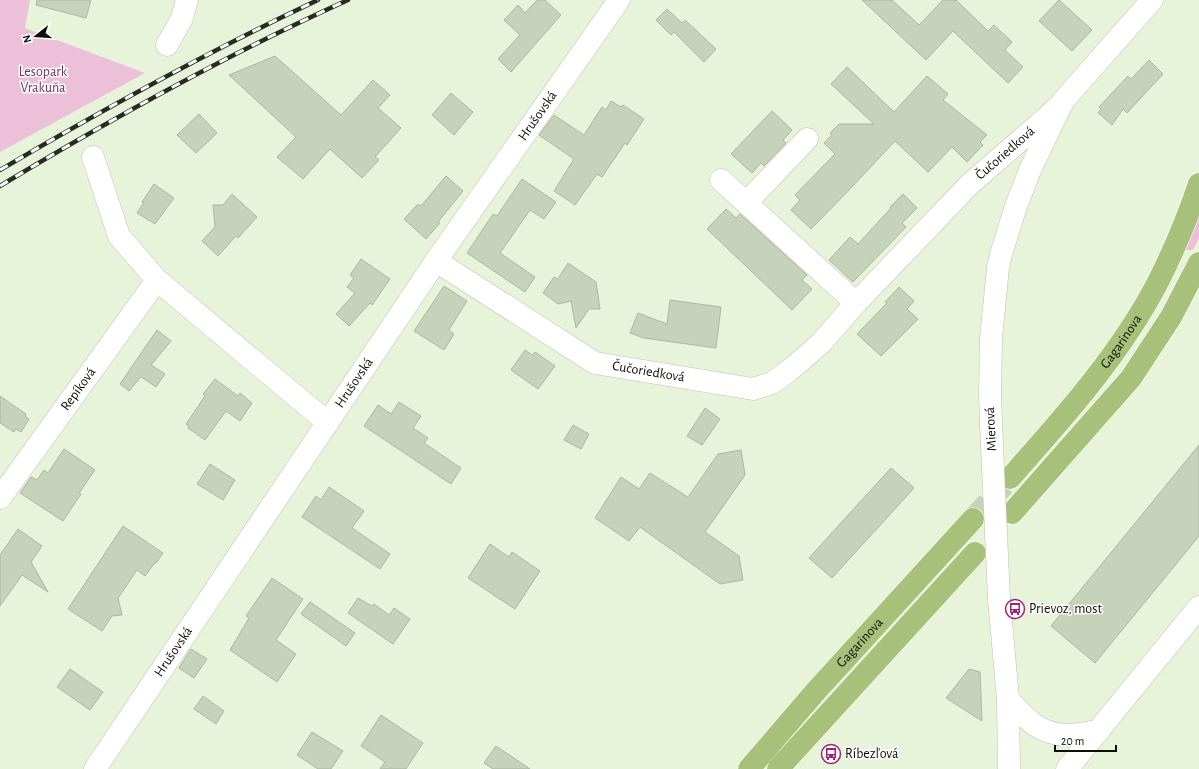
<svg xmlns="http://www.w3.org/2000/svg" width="1199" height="769" font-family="'Alegreya Sans',sans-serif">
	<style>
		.green { fill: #edc0da }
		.building { fill: #c6d2b9; stroke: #abb79e }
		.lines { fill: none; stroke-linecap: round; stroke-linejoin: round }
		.primary-tunnel { stroke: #c7d2ba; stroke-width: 22; stroke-dasharray: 22 11; stroke-linecap: butt }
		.street-casing { stroke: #bac5ac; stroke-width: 23 }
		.secondary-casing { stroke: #bac5ac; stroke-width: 23 }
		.primary-casing { stroke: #fff; stroke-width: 23 }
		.street { stroke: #fff; stroke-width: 22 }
		.secondary { stroke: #fff; stroke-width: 22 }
		.primary { stroke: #a8c17a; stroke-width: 22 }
		.rail-casing { stroke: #272c22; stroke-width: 4.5 }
		.rail { stroke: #fff; stroke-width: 3; stroke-dasharray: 9; stroke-linecap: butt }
		.secondary-bridge-casing { stroke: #bac5ac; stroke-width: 23; stroke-linecap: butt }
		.secondary-bridge { stroke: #fff; stroke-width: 22 }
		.labels { text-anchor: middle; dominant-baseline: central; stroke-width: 3; stroke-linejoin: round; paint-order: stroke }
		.park-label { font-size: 14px; fill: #71345b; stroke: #fff }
		.street-label { font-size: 14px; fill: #0b0f07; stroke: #fff }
		.poi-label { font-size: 14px; fill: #0b0f07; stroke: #fff; text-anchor: start }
	</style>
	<rect width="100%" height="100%" fill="#e8f4da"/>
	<path class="green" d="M 0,0 L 30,0 L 25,28 L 145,73 L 0,152 Z
		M 1199,214 L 1199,238 L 1193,250 L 1186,250 Z"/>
	<path class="building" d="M 37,0 L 91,0 L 86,18 L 36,5 Z
		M 537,0 L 545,0 L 561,15 L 511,72 L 498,59 L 520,35 L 504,20 L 518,5 L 525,13 Z
		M 862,0 L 892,0 L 919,25 L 943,0 L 956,0 L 988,31 L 994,25 L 1012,42 L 1005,50 L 1023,67 L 1008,83 L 953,31 L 926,60 Z
		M 1059,0 L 1092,30 L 1072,51 L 1039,21 Z
		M 667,9 L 682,23 L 685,20 L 716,49 L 704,62 L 674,32 L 671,35 L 656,20 Z
		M 275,56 L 341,115 L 373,80 L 390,95 L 378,108 L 401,128 L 375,157 L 379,160 L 362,178 L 330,149 L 303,179 L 277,157 L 296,137 L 229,75 Z
		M 1149,60 L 1163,74 L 1127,113 L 1123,109 L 1112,125 L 1098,113 L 1101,109 L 1099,107 L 1128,76 L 1131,79 Z
		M 847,67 L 894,112 L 927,76 L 948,94 L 943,100 L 987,135 L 980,142 L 983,145 L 967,162 L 952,147 L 928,172 L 895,141 L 852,187 L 811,229 L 791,210 L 800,200 L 795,195 L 835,154 L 824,143 L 832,135 L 830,133 L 839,124 L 874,124 L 831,84 Z
		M 451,93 L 473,112 L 454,135 L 432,115 Z
		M 611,101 L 621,107 L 623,105 L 644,119 L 627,145 L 625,143 L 602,177 L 597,174 L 575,205 L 554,191 L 574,159 L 539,135 L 554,115 L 584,135 L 602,107 L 606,110 Z
		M 772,111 L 792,130 L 783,140 L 786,143 L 764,166 L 761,163 L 752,173 L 731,154 Z
		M 199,114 L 217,133 L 196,153 L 177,135 Z
		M 446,176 L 463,191 L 438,222 L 440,223 L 426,239 L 404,219 L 418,204 L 421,206 Z
		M 522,179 L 556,202 L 544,219 L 530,210 L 500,253 L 535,277 L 525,292 L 467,253 L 493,214 L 497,216 Z
		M 154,184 L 174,198 L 155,224 L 137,213 L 144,202 L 142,202 Z
		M 232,194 L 257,217 L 238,238 L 236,236 L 218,256 L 202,241 L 215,227 L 213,205 L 223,205 Z
		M 903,194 L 917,208 L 902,223 L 906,227 L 853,282 L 829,260 L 850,237 L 858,244 L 891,208 L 890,207 Z
		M 726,209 L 736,218 L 740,214 L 807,275 L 802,280 L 812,289 L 792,310 L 707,229 Z
		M 361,259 L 390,279 L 372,305 L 370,303 L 349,326 L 336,314 L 355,293 L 347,287 L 354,278 L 350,275 Z
		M 568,263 L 596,282 L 600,309 L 589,309 L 576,328 L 571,301 L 558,304 L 543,293 L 554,277 L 558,279 Z
		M 444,286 L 467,301 L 449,330 L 454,334 L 444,350 L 414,331 Z
		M 899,287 L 914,301 L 907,309 L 918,319 L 881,356 L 857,334 L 887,303 L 885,302 Z
		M 670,300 L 721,307 L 716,348 L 644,338 L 630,333 L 638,313 L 667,324 Z
		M 157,330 L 171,341 L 151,365 L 165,374 L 156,387 L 141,377 L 129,391 L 120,384 Z
		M 525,350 L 532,355 L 535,352 L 555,366 L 538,389 L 511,370 Z
		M 215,379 L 238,396 L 240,393 L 252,403 L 240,421 L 226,411 L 205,440 L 188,428 L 189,426 L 186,424 L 205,396 L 203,394 Z
		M 0,396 L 26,414 L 25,416 L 29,419 L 21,432 L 16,429 L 14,432 L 0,423 Z
		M 399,402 L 421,416 L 413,428 L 428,438 L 424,443 L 461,468 L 451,484 L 364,426 L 378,405 L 391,414 Z
		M 705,408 L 720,419 L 702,445 L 687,436 Z
		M 573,425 L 589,434 L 581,449 L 564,440 Z
		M 1199,445 L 1199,536 L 1095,663 L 1051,626 Z
		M 64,449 L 95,470 L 79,493 L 81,494 L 63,521 L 20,493 L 31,477 L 37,480 L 44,470 L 48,473 Z
		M 741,450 L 745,475 L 705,532 L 739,556 L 743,580 L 720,584 L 640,527 L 629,541 L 595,518 L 621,477 L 639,489 L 650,473 L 688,497 L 718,454 Z
		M 210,464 L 235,480 L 223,500 L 197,484 Z
		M 891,468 L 914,488 L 832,578 L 809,558 Z
		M 329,487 L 364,511 L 352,528 L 390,554 L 380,569 L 302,517 L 316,496 L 321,500 Z
		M 123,526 L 163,553 L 157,562 L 154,564 L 145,576 L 137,570 L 118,598 L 122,615 L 112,616 L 102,631 L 68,609 Z
		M 18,529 L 42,546 L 31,562 L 48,592 L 22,575 L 0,606 L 0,555 Z
		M 490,544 L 509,557 L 512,552 L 540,571 L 515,609 L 468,578 Z
		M 272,578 L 303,599 L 276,640 L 296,654 L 277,682 L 230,650 L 249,618 L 246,616 Z
		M 358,598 L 372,606 L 374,604 L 389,615 L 394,608 L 410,619 L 393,644 L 348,613 Z
		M 310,602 L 355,633 L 346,646 L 301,614 Z
		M 191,649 L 207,659 L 194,678 L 179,668 Z
		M 70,669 L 103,692 L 90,710 L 57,687 Z
		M 969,669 L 980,672 L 982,721 L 946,698 Z
		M 203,696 L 224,711 L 216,724 L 194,709 Z
		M 381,715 L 423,743 L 406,769 L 380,769 L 385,762 L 361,746 Z
		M 312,732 L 343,751 L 331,769 L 318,769 L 297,755 Z
		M 496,746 L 530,769 L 493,769 L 484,763 Z"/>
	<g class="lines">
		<path class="primary-tunnel" d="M 973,519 L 1004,485"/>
		<g class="street-casing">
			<g id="street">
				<path d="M 167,45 L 182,18 L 187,0"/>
				<path d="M 93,157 L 119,236 L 157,280 L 328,423"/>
				<path d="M 721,180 L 856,303"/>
				<path d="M 746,203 L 807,139"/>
				<path id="s1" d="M 436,261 L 595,363 L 753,389 L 772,383 L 790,370 L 821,343 L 856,303 L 970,184 L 1047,117 L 1062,103"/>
				<path id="s2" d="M 0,498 L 157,280"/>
				<path d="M 1008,699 C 1026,719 1039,734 1067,735 C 1078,735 1089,732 1099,731"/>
				<path id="s3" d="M 95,769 L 436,261 L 619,0"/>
				<path d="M 1067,769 L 1199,607"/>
			</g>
		</g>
		<g class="secondary-casing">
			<path id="secondary" d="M 991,423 L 990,393 L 991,338 L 998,268 L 1001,254 L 1016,206 L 1030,170 L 1063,101 L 1152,0
				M 999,599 L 1008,699 L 1009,769"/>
		</g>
		<g class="primary-casing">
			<g id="primary">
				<path id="s4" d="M 1010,478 C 1064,417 1120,355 1158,282 C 1174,250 1188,217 1199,184"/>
				<path d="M 1012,513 L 1131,378 L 1171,317 L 1199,263"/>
				<path id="s5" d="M 749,769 L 816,691 L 973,519"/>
				<path d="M 778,769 L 975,553"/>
			</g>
		</g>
		<use href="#street" class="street"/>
		<use href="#secondary" class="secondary"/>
		<use href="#primary" class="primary"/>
		<g class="rail-casing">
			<path id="rail" d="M 0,170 C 104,109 209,51 318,0
				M 0,186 C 113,118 228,54 348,0"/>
		</g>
		<use href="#rail" class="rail"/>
		<g class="secondary-bridge-casing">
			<path id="secondary-bridge" d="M 991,423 L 999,599"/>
		</g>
		<use href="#secondary-bridge" class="secondary-bridge"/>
	</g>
	<defs>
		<g id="bus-ring" transform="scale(1)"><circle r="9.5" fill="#fff" stroke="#9e2278" stroke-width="1.5"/><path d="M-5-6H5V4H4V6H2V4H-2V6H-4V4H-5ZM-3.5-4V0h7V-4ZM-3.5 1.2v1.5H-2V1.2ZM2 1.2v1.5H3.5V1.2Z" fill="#9e2278"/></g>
	</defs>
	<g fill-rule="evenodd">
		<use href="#bus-ring" x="1015" y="609"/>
		<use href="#bus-ring" x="831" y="754"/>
	</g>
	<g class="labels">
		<g class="park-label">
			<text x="43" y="72">Lesopark<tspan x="43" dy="16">Vrakuňa</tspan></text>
		</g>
		<g class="street-label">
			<text stroke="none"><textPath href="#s3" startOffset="789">Hrušovská</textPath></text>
			<text stroke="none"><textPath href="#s1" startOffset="697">Čučoriedková</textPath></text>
			<text stroke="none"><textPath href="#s4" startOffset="176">Gagarinova</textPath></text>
			<text stroke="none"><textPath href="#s1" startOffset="243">Čučoriedková</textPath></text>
			<text stroke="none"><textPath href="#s3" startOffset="465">Hrušovská</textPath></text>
			<text stroke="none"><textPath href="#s2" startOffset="134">Repíková</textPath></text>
			<text transform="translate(991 429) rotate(-93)">Mierová</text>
			<text stroke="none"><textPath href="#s5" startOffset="168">Gagarinova</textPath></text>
			<text stroke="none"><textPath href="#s3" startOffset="141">Hrušovská</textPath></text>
		</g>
		<g class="poi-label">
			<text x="1029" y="609">Prievoz, most</text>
			<text x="845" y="754">Ríbezľová</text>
		</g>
	</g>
	<g transform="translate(36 36) rotate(253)" stroke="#ffffff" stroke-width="3" paint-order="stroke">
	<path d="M0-3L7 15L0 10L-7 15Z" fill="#0b0f07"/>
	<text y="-6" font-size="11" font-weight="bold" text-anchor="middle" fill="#0b0f07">N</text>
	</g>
	<path d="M1055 745v6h61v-6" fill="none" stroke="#0b0f07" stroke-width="2"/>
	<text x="1061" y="745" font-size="12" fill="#0b0f07" stroke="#ffffff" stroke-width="3" paint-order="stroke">20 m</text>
</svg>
